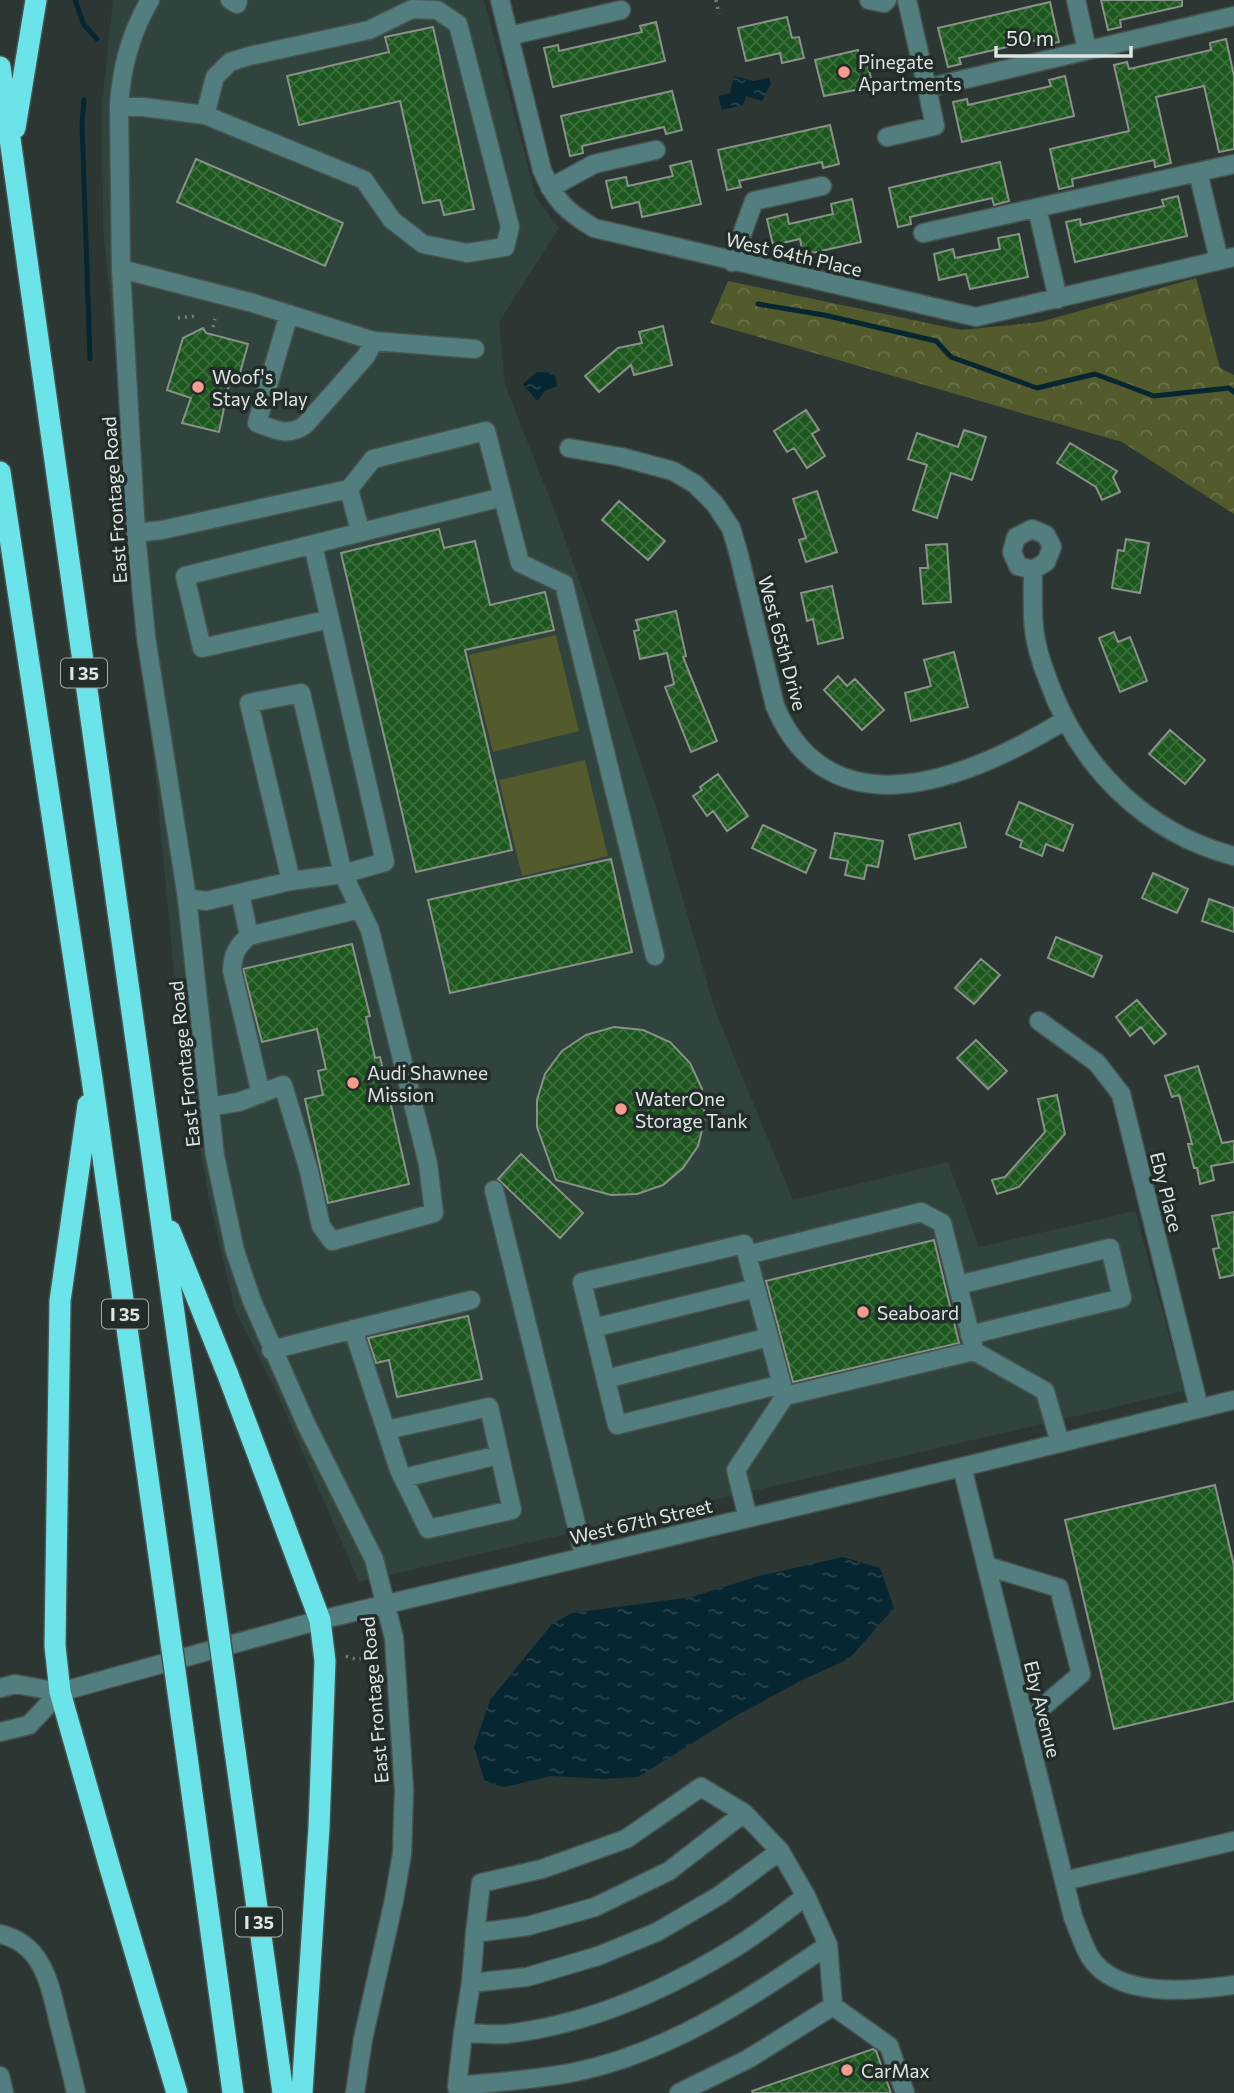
<svg xmlns="http://www.w3.org/2000/svg" width="1234" height="2093" font-family="Commissioner,sans-serif">
	<style>
		.built { fill: #30433c }
		.forest { fill: url(#forest-crowns) }
		.park { fill: #535a2b }
		.water { fill: url(#water-ripples) }
		.lines { fill: none; stroke-linecap: round; stroke-linejoin: round }
		.stream { stroke: #062632; stroke-width: 5 }
		.building { fill: url(#building-cross-hatch); stroke: #899188; stroke-width: 2 }
		.minor-casing { stroke: #48534f; stroke-width: 21 }
		.highway-casing { stroke: #48534f; stroke-width: 24 }
		.path { stroke: #767f7c; stroke-width: 3.5; stroke-dasharray: 2 5; stroke-linecap: butt }
		.minor { stroke: #527e80; stroke-width: 18 }
		.highway { stroke: #6ae3e9; stroke-width: 21 }
		.highway-bridge-casing { stroke: #48534f; stroke-width: 24; stroke-linecap: butt }
		.highway-bridge { stroke: #6ae3e9; stroke-width: 21 }
		.poi-dot { fill: #f49d8c; stroke: #222d29; stroke-width: 2.5 }
		.labels { text-anchor: middle; dominant-baseline: central; stroke-width: 7; stroke-linejoin: round; paint-order: stroke }
		.shield { fill: #222d29; stroke: #a6aeab; stroke-width: 2 }
		.shield-label { font-size: 18px; font-weight: bold; fill: #dee5e3 }
		.poi-label { font-size: 19px; fill: #dee5e3; stroke: #222d29; text-anchor: start }
		.street-label { font-size: 19px; fill: #dee5e3; stroke: #222d29 }
	</style>
	<defs>
		<pattern id="forest-crowns" width="20" height="18" patternUnits="userSpaceOnUse" patternTransform="scale(1.75)"><rect width="20" height="18" fill="#535a2b"/><path d="M2 6a3 3 0 1 1 6 0M12 15a3 3 0 1 1 6 0" fill="none" stroke="#6b724a"/></pattern>
		<pattern id="water-ripples" width="26" height="14" patternUnits="userSpaceOnUse" patternTransform="scale(1.75)"><rect width="26" height="14" fill="#062632"/><path d="M2 4q2-2 4 0t4 0M15 11q2-2 4 0t4 0" fill="none" stroke="#2a4550"/></pattern>
		<pattern id="building-cross-hatch" width="8" height="8" patternUnits="userSpaceOnUse" patternTransform="scale(1.75)"><rect width="8" height="8" fill="#1c571d"/><path d="M0 0l8 8M0 8l8-8" fill="none" stroke="#3d6f3e"/></pattern>
	</defs>
	<rect width="100%" height="100%" fill="#2c3733"/>
	<path class="built" d="M 113,0 L 484,0 L 536,197 L 559,228 L 499,322 L 505,385 L 556,514 L 605,654 L 657,809 L 715,1010 L 793,1200 L 948,1162 L 979,1247 L 1135,1211 L 1184,1391 L 359,1582 L 275,1389 L 235,1310 L 209,1199 L 179,1024 L 103,227 L 102,105 Z"/>
	<path class="forest" d="M 1196,278 L 1220,368 L 1234,375 L 1234,514 L 1122,442 L 710,323 L 728,281 L 961,330 L 1040,322 Z"/>
	<path class="park" d="M 556,635 L 579,731 L 493,752 L 469,655 Z
		M 585,760 L 608,856 L 522,876 L 499,780 Z"/>
	<path class="water" d="M 734,76 L 753,81 L 769,78 L 771,84 L 762,101 L 746,96 L 743,105 L 722,110 L 718,96 L 730,93 Z
		M 537,372 L 555,373 L 557,386 L 545,391 L 537,401 L 523,384 Z
		M 843,1557 L 880,1568 L 894,1608 L 849,1659 L 802,1680 L 734,1717 L 638,1777 L 603,1779 L 551,1776 L 505,1787 L 485,1782 L 474,1747 L 490,1700 L 552,1624 L 572,1613 L 692,1597 L 759,1576 Z"/>
	<g class="lines">
		<path class="stream" d="M 75,0 L 84,25 L 97,39
			M 84,100 L 82,123 L 90,359
			M 758,304 L 824,315 L 936,341 L 951,357 L 1037,388 L 1095,374 L 1154,396 L 1229,388 L 1234,392"/>
	</g>
	<path class="building" d="M 1101,0 L 1182,0 L 1182,6 L 1120,20 L 1121,27 L 1108,30 Z
		M 1050,2 L 1059,42 L 1044,45 L 1042,39 L 959,58 L 961,64 L 948,67 L 938,28 Z
		M 787,17 L 792,38 L 799,37 L 804,58 L 782,63 L 780,53 L 746,61 L 738,28 Z
		M 656,22 L 665,61 L 553,87 L 544,48 L 558,45 L 559,51 L 642,32 L 640,26 Z
		M 433,27 L 474,209 L 444,215 L 440,200 L 423,203 L 400,101 L 299,125 L 287,76 L 389,52 L 385,37 Z
		M 1226,39 L 1234,76 L 1234,149 L 1219,152 L 1204,86 L 1156,97 L 1171,163 L 1155,167 L 1154,160 L 1072,179 L 1073,186 L 1059,189 L 1050,149 L 1129,131 L 1114,65 L 1127,62 L 1129,69 L 1211,50 L 1210,43 Z
		M 858,50 L 860,59 L 866,58 L 872,82 L 865,83 L 866,88 L 824,96 L 815,60 Z
		M 1065,76 L 1074,116 L 962,142 L 953,102 L 967,99 L 968,105 L 1051,86 L 1049,80 Z
		M 672,91 L 682,130 L 666,134 L 664,127 L 582,146 L 583,153 L 570,156 L 561,116 Z
		M 830,125 L 839,164 L 823,168 L 822,162 L 739,181 L 741,187 L 727,190 L 718,150 Z
		M 196,159 L 343,223 L 325,266 L 177,202 Z
		M 691,161 L 701,204 L 642,217 L 639,202 L 612,208 L 606,181 L 626,177 L 628,186 L 673,176 L 670,166 Z
		M 1000,162 L 1009,201 L 994,205 L 992,198 L 910,217 L 911,224 L 898,227 L 889,188 Z
		M 1178,196 L 1187,236 L 1075,262 L 1066,222 L 1080,219 L 1081,225 L 1164,206 L 1162,200 Z
		M 852,199 L 861,242 L 803,255 L 800,239 L 773,245 L 767,219 L 787,214 L 789,224 L 833,214 L 831,204 Z
		M 1019,234 L 1028,277 L 970,289 L 966,274 L 939,280 L 934,254 L 953,249 L 955,258 L 1000,249 L 998,238 Z
		M 663,326 L 672,365 L 634,375 L 631,365 L 599,392 L 585,376 L 618,348 L 642,343 L 639,332 Z
		M 203,328 L 206,333 L 248,344 L 237,384 L 229,384 L 219,432 L 182,423 L 191,398 L 167,390 L 183,338 Z
		M 806,410 L 819,430 L 812,434 L 825,456 L 807,468 L 794,448 L 787,452 L 774,431 Z
		M 964,430 L 986,437 L 972,480 L 951,473 L 937,518 L 913,510 L 927,465 L 908,459 L 917,433 L 958,447 Z
		M 1070,443 L 1117,471 L 1113,477 L 1120,492 L 1102,500 L 1096,487 L 1057,463 Z
		M 817,491 L 837,552 L 806,562 L 799,540 L 806,538 L 793,499 Z
		M 619,501 L 665,541 L 648,560 L 602,520 Z
		M 439,529 L 444,548 L 475,541 L 490,605 L 545,592 L 554,630 L 465,650 L 512,850 L 416,872 L 341,553 Z
		M 1126,539 L 1149,543 L 1140,593 L 1112,588 L 1118,550 L 1124,551 Z
		M 947,544 L 951,602 L 923,604 L 920,568 L 928,568 L 926,545 Z
		M 832,586 L 843,638 L 818,644 L 813,619 L 807,621 L 801,593 Z
		M 676,611 L 686,656 L 683,657 L 717,741 L 691,752 L 665,687 L 674,684 L 667,653 L 640,659 L 634,631 L 639,630 L 636,620 Z
		M 1114,632 L 1118,642 L 1130,637 L 1147,681 L 1120,692 L 1099,638 Z
		M 954,652 L 968,707 L 911,721 L 905,693 L 931,686 L 924,660 Z
		M 838,676 L 847,686 L 855,679 L 884,710 L 862,730 L 824,690 Z
		M 1170,730 L 1205,760 L 1185,784 L 1149,754 Z
		M 718,774 L 748,816 L 727,831 L 713,811 L 707,816 L 693,796 L 702,790 L 700,787 Z
		M 1019,802 L 1073,825 L 1063,851 L 1046,844 L 1042,856 L 1020,847 L 1022,841 L 1006,834 Z
		M 960,823 L 966,847 L 915,859 L 909,835 Z
		M 763,825 L 816,850 L 806,873 L 752,848 Z
		M 835,833 L 883,841 L 878,867 L 867,865 L 864,879 L 845,875 L 848,861 L 830,858 Z
		M 611,859 L 632,952 L 450,993 L 428,900 Z
		M 1153,873 L 1188,889 L 1177,913 L 1142,898 Z
		M 1209,899 L 1234,908 L 1234,932 L 1202,921 Z
		M 1056,937 L 1102,956 L 1093,977 L 1048,958 Z
		M 352,944 L 370,1016 L 366,1017 L 375,1058 L 380,1057 L 409,1184 L 328,1203 L 305,1099 L 323,1095 L 318,1071 L 326,1069 L 317,1029 L 262,1042 L 243,969 Z
		M 981,959 L 1000,975 L 974,1004 L 955,988 Z
		M 1137,1000 L 1166,1034 L 1154,1044 L 1141,1027 L 1130,1036 L 1116,1017 Z
		M 614,1027 L 643,1030 L 670,1042 L 690,1063 L 702,1089 L 705,1118 L 698,1146 L 683,1168 L 663,1185 L 637,1194 L 611,1195 L 556,1180 L 537,1127 L 537,1100 L 545,1074 L 562,1051 L 586,1035 Z
		M 976,1040 L 1007,1071 L 988,1089 L 957,1058 Z
		M 1198,1066 L 1222,1143 L 1234,1141 L 1234,1162 L 1211,1166 L 1214,1180 L 1200,1184 L 1197,1168 L 1194,1168 L 1188,1144 L 1192,1144 L 1179,1095 L 1172,1097 L 1165,1076 Z
		M 1057,1095 L 1065,1134 L 1019,1187 L 997,1194 L 992,1180 L 1005,1177 L 1045,1132 L 1038,1099 Z
		M 521,1154 L 583,1213 L 560,1238 L 498,1179 Z
		M 1234,1212 L 1234,1275 L 1220,1278 L 1213,1249 L 1219,1248 L 1212,1216 Z
		M 934,1240 L 959,1343 L 793,1382 L 766,1281 Z
		M 468,1316 L 482,1379 L 397,1397 L 389,1360 L 376,1363 L 368,1338 Z
		M 1215,1485 L 1234,1566 L 1234,1701 L 1114,1729 L 1065,1520 Z
		M 873,2049 L 876,2051 L 891,2093 L 753,2093 L 752,2091 Z"/>
	<g class="lines">
		<g class="minor-casing">
			<path id="minor" d="M 150,0 C 130,34 121,68 119,107 L 121,269 L 136,533 L 146,637 L 187,898 L 215,1156 L 235,1251 L 252,1301 L 307,1426 L 374,1559 L 394,1638 L 404,1790 L 402,1854 L 394,1900 L 363,2039 L 355,2093
				M 230,0 L 237,4 L 238,0
				M 500,0 L 542,170 C 555,201 566,211 594,228 L 976,317 L 1234,257
				M 869,0 L 884,3 L 887,0
				M 907,0 L 927,88 L 1234,16
				M 1076,0 L 1087,50
				M 509,36 L 621,10
				M 119,107 L 143,107 L 205,115 L 364,180 L 392,220 L 423,244 L 467,253 L 505,247 L 510,227 L 458,24 L 437,10 L 412,9 L 369,30 L 249,56 L 230,62 L 215,77 L 205,115
				M 887,137 L 935,126 L 927,88
				M 1198,172 L 1219,260
				M 550,188 L 594,164 L 656,150
				M 1037,208 L 1058,299
				M 923,233 L 1234,164
				M 732,262 L 754,201 L 822,186
				M 121,269 L 253,303 L 374,341 L 475,349
				M 289,314 L 257,423 C 276,430 288,437 305,425 L 366,356 L 374,341
				M 569,448 L 621,457 L 673,471 L 695,484 L 715,504 L 731,528 L 739,555 L 775,706 C 831,839 976,775 1065,720
				M 349,489 L 360,531
				M 503,497 L 520,563 L 564,584 L 655,956
				M 1032,529 L 1046,535 L 1052,547 L 1046,562 L 1033,570 L 1018,566 L 1012,552 L 1016,537 Z
				M 136,533 L 162,530 L 349,489 L 373,459 L 486,431 L 503,497 L 185,576 L 202,648 L 330,619
				M 1033,570 C 1033,590 1032,610 1034,629 C 1036,646 1042,665 1048,680 C 1079,766 1145,833 1234,856
				M 240,893 L 249,936 C 237,946 233,954 232,970 L 261,1094
				M 187,898 L 206,901 L 291,881 L 343,874 L 385,862 L 313,545
				M 249,936 L 360,909
				M 1039,1021 L 1097,1063 L 1121,1094 L 1199,1408
				M 209,1107 L 239,1102 L 283,1085 L 309,1171 L 321,1226 L 332,1241 L 434,1213 L 428,1164 L 370,930 L 343,874 L 301,693 L 249,703 L 291,881
				M 494,1190 L 584,1556
				M 747,1255 L 921,1212 L 942,1223 L 973,1345
				M 958,1285 L 1110,1248 L 1122,1298 L 970,1335
				M 593,1328 L 756,1288
				M 353,1329 L 399,1470 L 428,1529 L 512,1510 L 489,1407 L 387,1430
				M 271,1350 L 471,1300
				M 606,1379 L 769,1337
				M 782,1384 L 617,1425 L 582,1282 L 744,1244 L 785,1396
				M 962,1467 L 1073,1917 C 1078,1929 1083,1945 1090,1957 C 1117,1999 1192,1991 1234,1985
				M 403,1478 L 499,1455
				M 748,1518 L 736,1470 L 785,1396 L 974,1351 L 1045,1391 L 1060,1443
				M 987,1566 L 1059,1588 L 1081,1674 L 1025,1722
				M 0,1688 L 15,1684 L 60,1692 L 320,1620 L 962,1467 L 1234,1400
				M 0,1732 L 29,1725 L 60,1692
				M 1064,1881 L 1234,1841
				M 475,1933 L 481,1883 L 542,1869 L 626,1839 L 701,1787 L 744,1813
				M 0,1934 C 44,1944 50,1986 59,2023 C 65,2047 71,2070 76,2093
				M 471,1983 L 475,1933 L 528,1926 L 595,1907 L 669,1871 L 744,1813 L 780,1851
				M 833,2006 L 889,2046 L 905,2093
				M 463,2033 L 471,1983 L 527,1977 L 598,1956 L 657,1932 L 720,1895 L 780,1851 L 806,1896
				M 0,2076 L 4,2093
				M 457,2086 L 463,2033 C 477,2033 492,2035 506,2034 C 587,2025 668,1989 736,1947 C 761,1932 783,1913 806,1896 L 828,1945
				M 459,2093 L 457,2086 C 496,2082 536,2080 575,2072 C 668,2053 751,1998 828,1945 L 833,2006 L 748,2059 L 679,2093"/>
		</g>
		<g class="highway-casing">
			<path id="highway" d="M 0,67 L 206,1542
				M 15,128 L 36,0
				M 0,472 L 92,1079 L 158,1549
				M 88,1105 L 60,1301 L 55,1646 L 60,1692 L 110,1868 L 177,2093
				M 170,1231 L 228,1375 L 320,1620 L 325,1661 L 319,1827 L 302,2093
				M 235,1751 L 283,2093
				M 187,1757 L 233,2093"/>
		</g>
		<path class="path" d="M 716,0 L 719,14
			M 178,318 L 195,316
			M 213,327 L 215,319
			M 346,1656 C 360,1662 366,1659 375,1647"/>
		<use href="#minor" class="minor"/>
		<use href="#highway" class="highway"/>
		<g class="highway-bridge-casing">
			<path id="highway-bridge" d="M 206,1542 L 235,1751
				M 158,1549 L 187,1757"/>
		</g>
		<use href="#highway-bridge" class="highway-bridge"/>
	</g>
	<g class="poi-dot">
		<circle cx="844" cy="72" r="7"/>
		<circle cx="198" cy="387" r="7"/>
		<circle cx="353" cy="1083" r="7"/>
		<circle cx="621" cy="1109" r="7"/>
		<circle cx="863" cy="1312" r="7"/>
		<circle cx="847" cy="2070" r="7"/>
	</g>
	<g class="labels">
		<g class="shield">
			<rect x="61" y="658.5" width="46" height="29" rx="5"/>
			<rect x="102" y="1299.5" width="46" height="29" rx="5"/>
			<rect x="236" y="1907.5" width="46" height="29" rx="5"/>
		</g>
		<g class="shield-label">
			<text x="84" y="673">I 35</text>
			<text x="125" y="1314">I 35</text>
			<text x="259" y="1922">I 35</text>
		</g>
		<g class="poi-label">
			<text x="858" y="61">Pinegate<tspan x="858" dy="22">Apartments</tspan></text>
			<text x="212" y="376">Woof's<tspan x="212" dy="22">Stay &amp; Play</tspan></text>
			<text x="367" y="1072">Audi Shawnee<tspan x="367" dy="22">Mission</tspan></text>
			<text x="635" y="1098">WaterOne<tspan x="635" dy="22">Storage Tank</tspan></text>
			<text x="877" y="1312">Seaboard</text>
			<text x="861" y="2070">CarMax</text>
		</g>
		<g class="street-label">
			<text transform="translate(794 254) rotate(13)">West 64th Place</text>
			<text transform="translate(114 500) rotate(-94)">East Frontage Road</text>
			<text transform="translate(783 643) rotate(75)">West 65th Drive</text>
			<text transform="translate(184 1064) rotate(-96)">East Frontage Road</text>
			<text transform="translate(1167 1192) rotate(76)">Eby Place</text>
			<text transform="translate(641 1521) rotate(-13)">West 67th Street</text>
			<text transform="translate(374 1700) rotate(-95)">East Frontage Road</text>
			<text transform="translate(1043 1709) rotate(76)">Eby Avenue</text>
		</g>
	</g>
	<path d="M996 46v10h135v-10" fill="none" stroke="#dee5e3" stroke-width="3.5"/>
	<text x="1006" y="46" font-size="21" fill="#dee5e3" stroke="#222d29" stroke-width="5" paint-order="stroke">50 m</text>
</svg>
